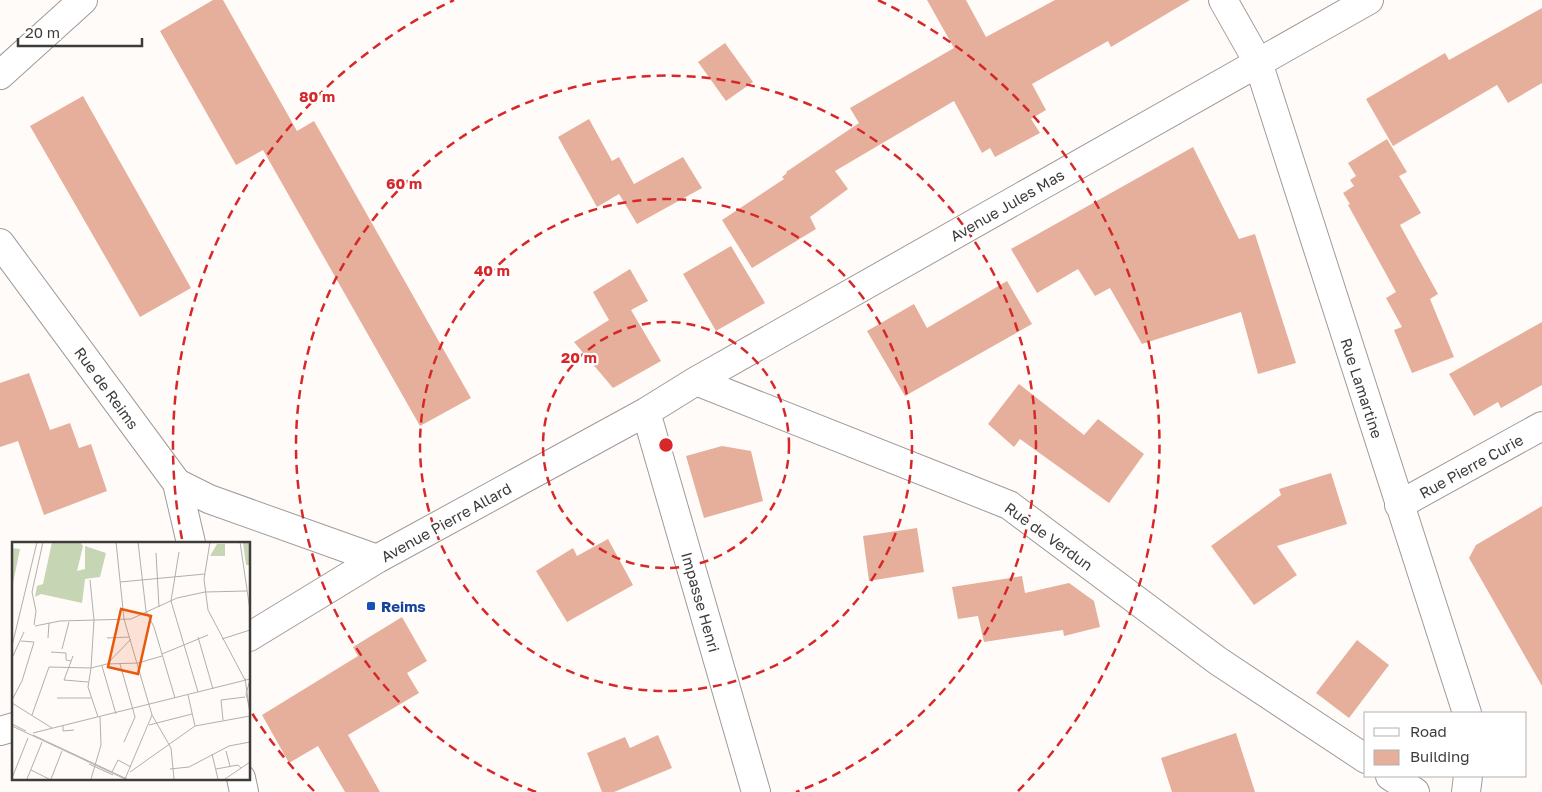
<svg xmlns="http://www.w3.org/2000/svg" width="1542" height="792" font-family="'Golos Text',sans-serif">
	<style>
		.building { fill: #e6af9c }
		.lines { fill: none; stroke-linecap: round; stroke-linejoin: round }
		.minor-casing { stroke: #a09a98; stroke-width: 30 }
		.minor { stroke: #fff; stroke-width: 28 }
		.ring { fill: none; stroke: #d62828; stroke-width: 2.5; stroke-dasharray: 9 6 }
		.transit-dot { fill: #1a4fb4; stroke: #fff; stroke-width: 2 }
		.labels { text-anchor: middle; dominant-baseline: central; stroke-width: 4.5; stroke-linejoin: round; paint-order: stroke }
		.street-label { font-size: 15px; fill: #3e3c3b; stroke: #fff }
		.transit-label { font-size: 15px; font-weight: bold; fill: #164399; stroke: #fff; text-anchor: start }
		.inset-road { fill: none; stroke: #b2afad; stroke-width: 1 }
		.view { fill: #e8590c; fill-opacity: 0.15; stroke: #e8590c; stroke-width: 2.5 }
		.inset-edge { fill: none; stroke: #3e3c3b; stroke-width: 2.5 }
		.centre { fill: #d62828; stroke: #fff; stroke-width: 2.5 }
		.ring-label { font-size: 15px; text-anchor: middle; font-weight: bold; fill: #d62828; stroke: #fff; stroke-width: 4.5; stroke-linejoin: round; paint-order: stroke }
	</style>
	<rect width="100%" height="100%" fill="#fffbf9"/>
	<path class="building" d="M 213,0 L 223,0 L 297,131 L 314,121 L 471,398 L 420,426 L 263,150 L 236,165 L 160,31 Z
		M 927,0 L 966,0 L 986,37 L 1055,0 L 1190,0 L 1111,47 L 1108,41 L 1032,84 L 1046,110 L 1031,119 L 1040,133 L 995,157 L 990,148 L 982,153 L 954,101 L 835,171 L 848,189 L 810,217 L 816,229 L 752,268 L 722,220 L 784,179 L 782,177 L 787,173 L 786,172 L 859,123 L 850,108 L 954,48 Z
		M 1542,8 L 1542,83 L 1508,103 L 1497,85 L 1393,146 L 1366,99 L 1445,53 L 1449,60 Z
		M 725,43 L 753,82 L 726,101 L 698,62 Z
		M 83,96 L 191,288 L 140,317 L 30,126 Z
		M 589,119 L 612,161 L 619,157 L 634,184 L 683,157 L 702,188 L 637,224 L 619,194 L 597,207 L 558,137 Z
		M 1387,139 L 1407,172 L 1399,176 L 1421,213 L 1400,225 L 1438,294 L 1430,299 L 1454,357 L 1412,373 L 1394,330 L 1402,327 L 1386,298 L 1396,292 L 1348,205 L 1350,204 L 1343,193 L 1354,186 L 1350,180 L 1356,176 L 1348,163 Z
		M 1193,147 L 1239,239 L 1255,234 L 1296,363 L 1258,374 L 1241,312 L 1142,344 L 1110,288 L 1095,296 L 1078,269 L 1037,293 L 1011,249 Z
		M 731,246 L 765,303 L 716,331 L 683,274 Z
		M 630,269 L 648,301 L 631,310 L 661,361 L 613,388 L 574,342 L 609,320 L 593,292 Z
		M 1007,281 L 1032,324 L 905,396 L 867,331 L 914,304 L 927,328 Z
		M 1542,322 L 1542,385 L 1501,408 L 1498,402 L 1474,416 L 1449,374 Z
		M 29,373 L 50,430 L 70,423 L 79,448 L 91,444 L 107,491 L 44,515 L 18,441 L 0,447 L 0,383 Z
		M 1019,384 L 1084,435 L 1098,419 L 1144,454 L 1109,503 L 1020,439 L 1014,447 L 988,424 Z
		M 722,446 L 751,451 L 763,501 L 704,518 L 686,456 Z
		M 1331,473 L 1347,524 L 1277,546 L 1297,575 L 1254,605 L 1211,546 L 1281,495 L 1279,489 Z
		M 1542,506 L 1542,686 L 1469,558 L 1476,545 Z
		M 917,528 L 924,572 L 869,581 L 863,536 Z
		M 608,539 L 633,585 L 567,622 L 536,571 L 573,548 L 577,556 Z
		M 1022,576 L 1025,593 L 1069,583 L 1094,601 L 1100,627 L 1064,636 L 1063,630 L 984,642 L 978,616 L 958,619 L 952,587 Z
		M 402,617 L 427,661 L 407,673 L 419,693 L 348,735 L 380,792 L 345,792 L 318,746 L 289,763 L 262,715 L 358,656 L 353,647 Z
		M 1357,640 L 1389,665 L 1349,718 L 1316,693 Z
		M 1236,733 L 1255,792 L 1172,792 L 1161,758 Z
		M 658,735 L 672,768 L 614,792 L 602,792 L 587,753 L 625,737 L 630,748 Z"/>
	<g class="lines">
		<g class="minor-casing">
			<path id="minor" d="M 1223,0 L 1258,62 L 1467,713
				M 0,75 L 83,0
				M 0,243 L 177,483 L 191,543
				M 696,381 L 1009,505 L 1218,661 L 1366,759
				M 646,412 L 756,792
				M 177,483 L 209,499 L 377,559
				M 1399,505 L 1542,426
				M 249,637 L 377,559 L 646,412 L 696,381 L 1369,0
				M 0,731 L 14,727
				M 1390,776 L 1415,792
				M 241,778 L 244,792
				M 1466,792 L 1468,776"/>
		</g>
		<use href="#minor" class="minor"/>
	</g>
	<g class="ring">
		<circle cx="666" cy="445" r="123"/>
		<circle cx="666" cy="445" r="246"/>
		<path d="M536 792A370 370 0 1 1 796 792"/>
		<path d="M314 791A493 493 0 0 1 250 710M182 539A493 493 0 0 1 454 0M878 0A493 493 0 0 1 1018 791"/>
	</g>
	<rect class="transit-dot" x="366" y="601" width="10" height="10" rx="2.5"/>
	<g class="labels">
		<g class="street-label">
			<text transform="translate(1007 205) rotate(-30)">Avenue Jules Mas</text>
			<text transform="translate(107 388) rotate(54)">Rue de Reims</text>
			<text transform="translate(1362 388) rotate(72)">Rue Lamartine</text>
			<text transform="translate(1471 466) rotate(-29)">Rue Pierre Curie</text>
			<text transform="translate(446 522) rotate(-29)">Avenue Pierre Allard</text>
			<text transform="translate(1049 536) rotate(36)">Rue de Verdun</text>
			<text transform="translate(701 602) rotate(74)">Impasse Henri</text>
		</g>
		<g class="transit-label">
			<text x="381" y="606">Reims</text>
		</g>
	</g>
	<g transform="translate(12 542)">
		<rect width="238" height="238" fill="#fffbf9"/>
		<path d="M 237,0 L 237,23 L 234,23 L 231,1 ZM 0,6 L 8,7 L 1,41 L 0,72 Z" fill="#c6d5b3"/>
		<path d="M 40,0 L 68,0 L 71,4 L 65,29 L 73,27 L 73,4 L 94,11 L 88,35 L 73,37 L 70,61 L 29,52 L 23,55 L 25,44 L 31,42 ZM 205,2 L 213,2 L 213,14 L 198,14 Z" fill="#c6d5b3"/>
		<path class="inset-road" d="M 104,0 L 112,77 L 140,173 L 113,237M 126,0 L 134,69 L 142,85 L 163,156M 198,0 L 192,37 L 196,68 L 233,138M 207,0 L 227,0M 228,0 L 238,68M 167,10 L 159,59 L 186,150M 144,11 L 147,65M 108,40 L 193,32M 22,83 L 24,69 L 20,50 L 31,0M 23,84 L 48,79 L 119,77 L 165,56 L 193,50 L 235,49M 186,95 L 201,147M 36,96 L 37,81M 95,96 L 118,95M 210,97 L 238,88M 0,104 L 25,0M 50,107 L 57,80M 39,110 L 54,111 L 54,118 L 59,119M 150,112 L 196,93M 61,114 L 52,138 L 76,140M 0,116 L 12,90M 95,122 L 126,121 L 150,114M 108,122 L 123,175 L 112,200M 90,124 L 104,172M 233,136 L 238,172M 238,138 L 234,152 L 238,168M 176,153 L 183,184M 45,156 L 79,156M 0,158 L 10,139 L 22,100 L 9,99M 209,158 L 233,155M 209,158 L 211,178M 0,161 L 40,186M 20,173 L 37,125 L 79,126 L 82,78 L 78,38M 140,173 L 159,206 L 162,237M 86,175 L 76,145 L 79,126 L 95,122 L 119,97M 0,182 L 14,189M 51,183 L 51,189 L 62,188M 137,183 L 180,172M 0,184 L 113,237M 21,191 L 238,137M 21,193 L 115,237M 214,209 L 218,224M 200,212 L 206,237M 77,222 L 101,233M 158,227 L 177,225 L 217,204 L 238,200M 204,227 L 226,223 L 229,226M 19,228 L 37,237M 100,230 L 106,218 L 119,225M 118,230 L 183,184 L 238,174M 0,236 L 16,196M 15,237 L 30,200M 39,237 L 50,209M 79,237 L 89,203 L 88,175M 213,237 L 238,220"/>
		<path class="view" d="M 109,67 L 139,74 L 126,132 L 96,125 Z"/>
		<rect width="238" height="238" class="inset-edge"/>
	</g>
	<circle cx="666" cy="445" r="8" class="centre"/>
	<g class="ring-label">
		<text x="317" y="102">80 m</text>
		<text x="404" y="189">60 m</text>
		<text x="492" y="276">40 m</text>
		<text x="579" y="363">20 m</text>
	</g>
	<rect x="1364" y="712" width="162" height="65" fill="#ffffff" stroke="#b2b1b1"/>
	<rect x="1374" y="728" width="25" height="8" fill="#ffffff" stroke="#b2b1b1"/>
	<text x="1410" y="737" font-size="15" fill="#3e3c3b">Road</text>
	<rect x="1374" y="750" width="25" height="15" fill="#e6af9c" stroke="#b2b1b1"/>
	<text x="1410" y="762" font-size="15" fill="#3e3c3b">Building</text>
	<path d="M18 38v8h124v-8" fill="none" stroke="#3e3c3b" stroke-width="2.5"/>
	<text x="25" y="38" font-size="15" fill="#3e3c3b" stroke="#ffffff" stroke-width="4" paint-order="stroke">20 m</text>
</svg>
